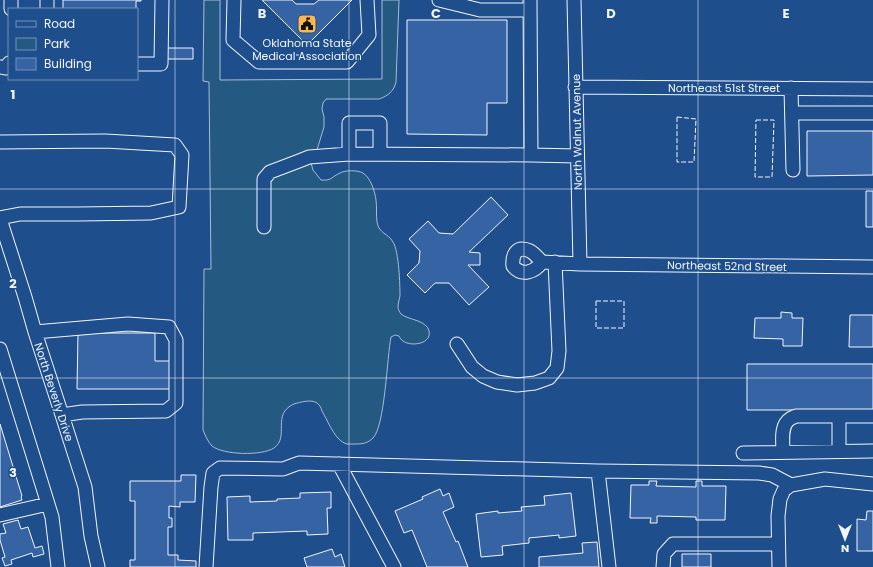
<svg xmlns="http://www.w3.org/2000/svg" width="873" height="567" font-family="Poppins,sans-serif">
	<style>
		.green { fill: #245a82; stroke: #a8bbd7 }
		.building { fill: #3563a3; stroke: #f2f6ff }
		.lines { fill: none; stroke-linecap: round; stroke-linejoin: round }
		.minor-casing { stroke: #f2f6ff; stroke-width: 15 }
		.minor { stroke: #1f4e8c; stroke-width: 13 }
		.fence { stroke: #f2f6ff; stroke-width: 1; stroke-dasharray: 5 2; stroke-linecap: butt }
		.grid { fill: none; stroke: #f2f6ff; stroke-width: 1; stroke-opacity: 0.55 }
		.labels { text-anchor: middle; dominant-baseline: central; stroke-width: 3; stroke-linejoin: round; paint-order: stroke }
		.poi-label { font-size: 11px; fill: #f2f6ff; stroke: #1f4e8c }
		.street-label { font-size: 11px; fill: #f2f6ff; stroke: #1f4e8c }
		.grid-label { font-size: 13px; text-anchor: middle; font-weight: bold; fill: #f2f6ff; stroke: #1f4e8c; stroke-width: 3; stroke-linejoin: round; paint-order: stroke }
	</style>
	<rect width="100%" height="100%" fill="#1f4e8c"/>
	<path class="green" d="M 204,0 L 220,0 L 220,80 L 382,79 L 382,0 L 399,0 L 396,82 C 394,91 388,96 379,99 L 326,99 L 323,103 L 322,109 L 324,117 L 324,127 L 316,153 L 311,163 L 313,170 L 321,180 C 332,181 331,177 340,173 C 345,170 358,170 363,173 C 371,178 375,192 376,200 C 377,207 376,215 377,222 C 379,234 388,233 393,242 C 399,251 400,285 400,296 C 399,300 398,304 398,308 C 398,309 400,313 401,314 C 408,320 427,320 429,331 C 432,344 411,347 403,341 C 401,340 400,338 399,336 L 395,335 L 391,337 C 387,357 385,426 373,438 C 368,443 363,444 356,444 C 354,444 350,444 347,444 C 335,441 328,421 322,411 C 321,408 320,405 317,403 C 311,399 301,402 294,404 C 271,414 290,437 274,448 C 262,456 223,455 212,446 C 208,442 205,435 203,430 L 204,269 L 211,269 L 209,82 L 203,81 Z"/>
	<path class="building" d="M 63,0 L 141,0 L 141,1 L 136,1 L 136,9 L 63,9 Z
		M 262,0 L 292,0 L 296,4 L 314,4 L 319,0 L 352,0 L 307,45 Z
		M 407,20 L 507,20 L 507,103 L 487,103 L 487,135 L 407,134 Z
		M 167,48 L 193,48 L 193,59 L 167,59 Z
		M 807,131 L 873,131 L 873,175 L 807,176 Z
		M 866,191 L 873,191 L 873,227 L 866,227 Z
		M 491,197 L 508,215 L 469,252 L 480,253 L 480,265 L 468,265 L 489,287 L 469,305 L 449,283 L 435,283 L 425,293 L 407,275 L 419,263 L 420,251 L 409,239 L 428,221 L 439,233 L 453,234 Z
		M 781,312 L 792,313 L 792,318 L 803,318 L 802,346 L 783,346 L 783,339 L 754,338 L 755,318 L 781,318 Z
		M 850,315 L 873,315 L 873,347 L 849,347 Z
		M 78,333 L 155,333 L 155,361 L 171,361 L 171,389 L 77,389 Z
		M 747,364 L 873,364 L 873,410 L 747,410 Z
		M 0,424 L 22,496 L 21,497 L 22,500 L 0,507 Z
		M 181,475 L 196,475 L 195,502 L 180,502 L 180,507 L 169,506 L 169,518 L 172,518 L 172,527 L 168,527 L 168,555 L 178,555 L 178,560 L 196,561 L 196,567 L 130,567 L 130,560 L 135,560 L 135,501 L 130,501 L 130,481 L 181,481 Z
		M 649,481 L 657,481 L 656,486 L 696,487 L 696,481 L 702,481 L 702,486 L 726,486 L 725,520 L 696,520 L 696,517 L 657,516 L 657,523 L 650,523 L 651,518 L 630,518 L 631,485 L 649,485 Z
		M 440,489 L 443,496 L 449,493 L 454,507 L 443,512 L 456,542 L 458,541 L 468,567 L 427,567 L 412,530 L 404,533 L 395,511 L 423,499 L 422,497 Z
		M 331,492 L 331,508 L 327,508 L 328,534 L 307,535 L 307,531 L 253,533 L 253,540 L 228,540 L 227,497 L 250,496 L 250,502 L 277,501 L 277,499 L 300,498 L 300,493 Z
		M 571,493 L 576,536 L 559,538 L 559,535 L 529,538 L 529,543 L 502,546 L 503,555 L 481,557 L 476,514 L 498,511 L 498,513 L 522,511 L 521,507 L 545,505 L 544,496 Z
		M 867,511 L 873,511 L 873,551 L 857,551 L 857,519 L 866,520 Z
		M 18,520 L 21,529 L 28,527 L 35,548 L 42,546 L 44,554 L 33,557 L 32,553 L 11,560 L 12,564 L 5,566 L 2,558 L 5,557 L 0,540 L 0,534 L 6,533 L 3,524 Z
		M 597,542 L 599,567 L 539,567 L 539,557 L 583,553 L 582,543 Z
		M 332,549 L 335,557 L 341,554 L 345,567 L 307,567 L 304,558 Z
		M 682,554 L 711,554 L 711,567 L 682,567 Z"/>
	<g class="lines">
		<g class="minor-casing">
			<path id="minor" d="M 234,0 L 233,40 L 259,62 L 347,62 L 369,35 L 367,0
				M 439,0 L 480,10 L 530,10
				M 530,0 L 531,155 L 577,156
				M 574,0 L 580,264
				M 11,9 L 11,0
				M 47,9 L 47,0
				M 137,64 L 161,64 L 162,0
				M 0,67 L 6,68 L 9,63
				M 575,87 L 873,89
				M 791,88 L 793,170
				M 792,113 L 873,113
				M 0,142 L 105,141 L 175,145 L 182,155 L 179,207 L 151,213 L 78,214 L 20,214 L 0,218
				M 380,154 L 380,123 L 349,123 L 349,154 L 531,155
				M 0,219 L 25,297 L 35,332 L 62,415 L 85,487 L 91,536 L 98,567
				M 264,227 L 264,179 L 270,172 L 299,161 L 309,157 L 349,154
				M 542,262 C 538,258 534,253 530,251 C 516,245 512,255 513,266 C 522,277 535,272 542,262 L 580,264 L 873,267
				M 35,332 L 128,324 L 169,327 L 176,340 L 176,403 L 166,411 L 82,412 L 62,415
				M 457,344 L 472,367 L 483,376 L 497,382 L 517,385 L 535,383 L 549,378 L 557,368 L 559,351 L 555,262
				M 0,349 L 52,517 L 58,567
				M 839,451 L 839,416
				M 783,452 C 783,442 780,425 790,419 C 791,418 794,417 796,416 L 873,416
				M 743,453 L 873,451
				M 339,464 L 394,567
				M 598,471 L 609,567
				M 0,515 L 48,504
				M 206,567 L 211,487 L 213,473 L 220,468 L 283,469 L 299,463 L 598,471 L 759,473 L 772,475 L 791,485
				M 663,567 L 664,554 L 673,544 L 778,544
				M 779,567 L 778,516 L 780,499 L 784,490 L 791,485 L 825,479 L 873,484"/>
		</g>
		<use href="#minor" class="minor"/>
		<path class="fence" d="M 677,117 L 696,119 L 694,162 L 677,162 Z
			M 756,120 L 774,120 L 772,177 L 755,177 Z
			M 596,301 L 624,301 L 624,328 L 596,328 Z"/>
	</g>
	<path class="grid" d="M 175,0 L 175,567M 349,0 L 349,567M 524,0 L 524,567M 698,0 L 698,567M 0,189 L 873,189M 0,378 L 873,378"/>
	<defs>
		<g id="civic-square" transform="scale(1)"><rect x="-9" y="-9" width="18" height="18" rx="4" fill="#ffb74d" stroke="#1f4e8c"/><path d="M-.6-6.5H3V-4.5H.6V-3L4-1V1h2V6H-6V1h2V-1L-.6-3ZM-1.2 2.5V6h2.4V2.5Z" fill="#111"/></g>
	</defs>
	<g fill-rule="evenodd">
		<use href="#civic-square" x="307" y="24"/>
	</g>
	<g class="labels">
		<g class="poi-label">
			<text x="307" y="43">Oklahoma State<tspan x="307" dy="13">Medical Association</tspan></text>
		</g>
		<g class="street-label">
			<text x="724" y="88">Northeast 51st Street</text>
			<text transform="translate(577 132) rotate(-91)">North Walnut Avenue</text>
			<text transform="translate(727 266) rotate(1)">Northeast 52nd Street</text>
			<text transform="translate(54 392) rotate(72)">North Beverly Drive</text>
		</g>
	</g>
	<g class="grid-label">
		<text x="262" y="18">B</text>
		<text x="436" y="18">C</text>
		<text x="611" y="18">D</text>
		<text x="786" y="18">E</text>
		<text x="13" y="99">1</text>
		<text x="13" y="288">2</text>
		<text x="13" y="477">3</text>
	</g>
	<rect x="8" y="8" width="130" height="72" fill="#1f4e8c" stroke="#7391ba"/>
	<rect x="16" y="21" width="20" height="6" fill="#1f4e8c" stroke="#7391ba"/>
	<text x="44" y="28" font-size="12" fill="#f2f6ff">Road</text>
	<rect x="16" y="38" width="20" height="12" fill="#245a82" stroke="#7391ba"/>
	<text x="44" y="48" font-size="12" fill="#f2f6ff">Park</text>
	<rect x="16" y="58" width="20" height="12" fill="#3563a3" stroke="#7391ba"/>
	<text x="44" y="68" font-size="12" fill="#f2f6ff">Building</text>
	<g transform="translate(845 539) rotate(180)" stroke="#1f4e8c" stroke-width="3" paint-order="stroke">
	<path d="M0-3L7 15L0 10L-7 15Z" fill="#f2f6ff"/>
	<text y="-6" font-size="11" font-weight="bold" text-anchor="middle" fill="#f2f6ff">N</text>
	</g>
</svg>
